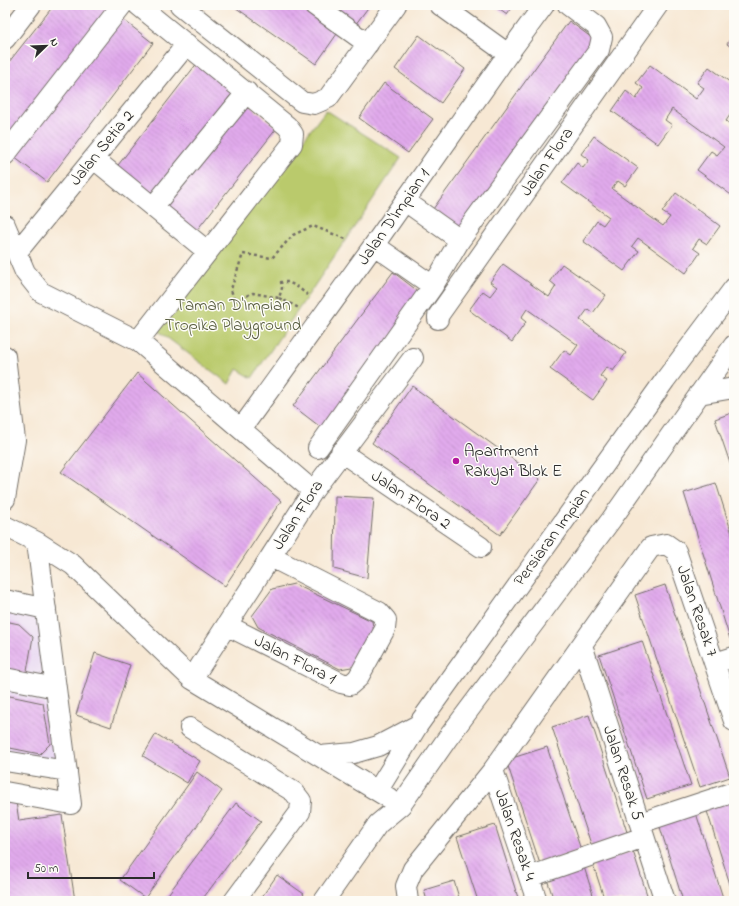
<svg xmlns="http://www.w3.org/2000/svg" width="739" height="906" font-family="'Indie Flower',sans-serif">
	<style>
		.built { fill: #e5d3f1 }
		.green { fill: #baca6c; stroke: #727a4c }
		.building { fill: url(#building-back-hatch) }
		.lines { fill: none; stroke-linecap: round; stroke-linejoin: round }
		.minor-casing { stroke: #726d66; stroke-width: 22 }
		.path { stroke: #726d66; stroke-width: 2.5; stroke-dasharray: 3 3; stroke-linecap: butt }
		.minor { stroke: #fff; stroke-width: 20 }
		.poi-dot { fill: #b5179e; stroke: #fdfcf7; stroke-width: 1.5 }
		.labels { text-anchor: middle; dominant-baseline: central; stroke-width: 3; stroke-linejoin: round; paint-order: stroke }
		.street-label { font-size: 17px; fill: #2b2b2b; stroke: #fdfcf7 }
		.park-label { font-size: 17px; fill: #565b3e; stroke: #fdfcf7 }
		.poi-label { font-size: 17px; fill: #2b2b2b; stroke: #fdfcf7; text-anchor: start }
	</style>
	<defs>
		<pattern id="building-back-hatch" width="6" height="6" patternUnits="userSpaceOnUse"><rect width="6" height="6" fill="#e1aaec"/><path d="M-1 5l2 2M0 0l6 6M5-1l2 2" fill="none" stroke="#c192cb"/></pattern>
	</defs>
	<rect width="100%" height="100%" fill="#fdfcf7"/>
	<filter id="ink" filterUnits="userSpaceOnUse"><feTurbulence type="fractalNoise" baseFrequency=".025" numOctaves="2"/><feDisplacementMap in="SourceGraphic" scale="8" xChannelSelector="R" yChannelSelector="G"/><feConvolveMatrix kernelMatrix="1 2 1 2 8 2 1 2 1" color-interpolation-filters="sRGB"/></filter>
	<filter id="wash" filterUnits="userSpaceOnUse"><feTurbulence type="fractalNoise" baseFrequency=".012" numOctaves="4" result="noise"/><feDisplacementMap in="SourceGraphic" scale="16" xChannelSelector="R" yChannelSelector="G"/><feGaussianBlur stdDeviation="0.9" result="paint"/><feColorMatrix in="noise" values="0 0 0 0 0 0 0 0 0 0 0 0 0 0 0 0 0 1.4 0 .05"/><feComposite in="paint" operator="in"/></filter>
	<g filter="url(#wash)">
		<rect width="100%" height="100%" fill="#f7e8d4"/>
		<path class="built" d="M 5,606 L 41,614 L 60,762 L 5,752 Z"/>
		<path class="green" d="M 326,110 L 401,158 L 252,378 L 237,369 L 229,384 L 157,330 Z"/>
		<g id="blocks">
			<path class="building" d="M 54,5 L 110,6 L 5,142 L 5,67 Z
				M 232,5 L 302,5 L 339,31 L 316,64 Z
				M 327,5 L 370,5 L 355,25 Z
				M 493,5 L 514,5 L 507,15 Z
				M 121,18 L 153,43 L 47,182 L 14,157 Z
				M 569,21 L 599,43 L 463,231 L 433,209 Z
				M 734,33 L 734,49 L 727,44 Z
				M 419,35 L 465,69 L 441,103 L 395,69 Z
				M 198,62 L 234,91 L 151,198 L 115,169 Z
				M 650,65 L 696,99 L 704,88 L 697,83 L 709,67 L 734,85 L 734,109 L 726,121 L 734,127 L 734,197 L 697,170 L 711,151 L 717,155 L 724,147 L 672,109 L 665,120 L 672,125 L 658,144 L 612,111 L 626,91 L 636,99 L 643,88 L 636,83 Z
				M 384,83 L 433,119 L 408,153 L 359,118 Z
				M 245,102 L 277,128 L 193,235 L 161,209 Z
				M 594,136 L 638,168 L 625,186 L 618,181 L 612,189 L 663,226 L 670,217 L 662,212 L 676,193 L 720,226 L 707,244 L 699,239 L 693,248 L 700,253 L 686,273 L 638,238 L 632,246 L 639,251 L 624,271 L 583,241 L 597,221 L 603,225 L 609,217 L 562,183 L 577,163 L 583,168 L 589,160 L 581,154 Z
				M 503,264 L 549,297 L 556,286 L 550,281 L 562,264 L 606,295 L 593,313 L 588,309 L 580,320 L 626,353 L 613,371 L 607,367 L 600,376 L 607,381 L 593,400 L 550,369 L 564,350 L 571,355 L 578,345 L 527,309 L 521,318 L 526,322 L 512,342 L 469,310 L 483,291 L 490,296 L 497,287 L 490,282 Z
				M 393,272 L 423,295 L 323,429 L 293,406 Z
				M 137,373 L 281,501 L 225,586 L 61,472 Z
				M 412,386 L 540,479 L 500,535 L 372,443 Z
				M 734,412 L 734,475 L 715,419 Z
				M 716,483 L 734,540 L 734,638 L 730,639 L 684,493 Z
				M 335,496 L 374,498 L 367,578 L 334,569 Z
				M 294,584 L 372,621 L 375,639 L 357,666 L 340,669 L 258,627 L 252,616 L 272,589 Z
				M 665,585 L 730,777 L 700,787 L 635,595 Z
				M 5,621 L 19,624 L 33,637 L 26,677 L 5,673 Z
				M 642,641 L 691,785 L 647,799 L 599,655 Z
				M 95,653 L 130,665 L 111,727 L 76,715 Z
				M 5,695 L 43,703 L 50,744 L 40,754 L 5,747 Z
				M 589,715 L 628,835 L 592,847 L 552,727 Z
				M 156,734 L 200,761 L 187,783 L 143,756 Z
				M 547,747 L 581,850 L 540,864 L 506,760 Z
				M 197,772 L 222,791 L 145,898 L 120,880 Z
				M 734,800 L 734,897 L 706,808 Z
				M 16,802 L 19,821 L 62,815 L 75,901 L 5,901 L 5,803 Z
				M 236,803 L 261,821 L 201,901 L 163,901 Z
				M 696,813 L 724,901 L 683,901 L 659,824 Z
				M 495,825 L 519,901 L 478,901 L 457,837 Z
				M 633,851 L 649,901 L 605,901 L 593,864 Z
				M 584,867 L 595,901 L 554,901 L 547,879 Z
				M 277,875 L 304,894 L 299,901 L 259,901 Z
				M 454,881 L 460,901 L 427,901 L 424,890 Z"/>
		</g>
	</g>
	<g filter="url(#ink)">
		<use href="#blocks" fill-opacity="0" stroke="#726d66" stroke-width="1"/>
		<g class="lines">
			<g class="minor-casing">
				<path id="minor" d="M 180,5 L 302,102 L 314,104 L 328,98 L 396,5
					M 314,5 L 368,44
					M 440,5 L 508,54
					M 5,39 L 31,5
					M 5,155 L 122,5
					M 94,159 L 207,251
					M 405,201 L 460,240
					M 153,207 L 247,92
					M 5,225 L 25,272 L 41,292 L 138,341 L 313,491
					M 374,245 L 433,286
					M 17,252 L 187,44
					M 438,319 L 438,316 L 658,5
					M 138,341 L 292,144 L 293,134 L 287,126 L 138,5
					M 5,356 L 15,440 L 5,499
					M 699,394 L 734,388
					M 241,429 L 374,245 L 508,54 L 544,5
					M 318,448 L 433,286 L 460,240 L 599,50 L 602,37 L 596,26 L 568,5
					M 341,452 L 481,547
					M 5,526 L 37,542 L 73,565 L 192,679 L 389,798
					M 5,600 L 46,609
					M 228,626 L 341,683 L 350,685 L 358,678 L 385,629 L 386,620 L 379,612 L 271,557
					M 582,645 L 665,901
					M 715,663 L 734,657
					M 5,678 L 56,688
					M 192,679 L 313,491 L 413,358
					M 190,728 L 294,792 L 301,801 L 300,812 L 234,901
					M 320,756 L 354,753 L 378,746 L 418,725
					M 5,761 L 67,771
					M 493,770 L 537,901
					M 378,790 L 418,725 L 665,380 L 734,288
					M 5,792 L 71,804 L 37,542
					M 640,823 L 734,792
					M 529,877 L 644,837
					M 324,901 L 378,824 L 401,805 L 447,739 L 611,520 L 734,345
					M 408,901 L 406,886 L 413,869 L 493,770 L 651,547 L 666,544 L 676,551 L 734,721"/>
			</g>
			<path class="path" d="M 308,295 L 296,286 L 288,282 L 281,282 L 282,288 L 279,298 L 253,293 L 234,301 L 231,289 L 243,254 L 272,258 L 293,235 L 313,226 L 346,239
				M 279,298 L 299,308"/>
			<use href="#minor" class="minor"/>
		</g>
	</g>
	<circle class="poi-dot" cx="456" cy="461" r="4"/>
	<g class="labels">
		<g class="street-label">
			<text transform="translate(102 148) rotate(-51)">Jalan Setia 2</text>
			<text transform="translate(547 162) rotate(-55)">Jalan Flora</text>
			<text transform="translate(394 217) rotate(-55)">Jalan D'Impian 1</text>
			<text transform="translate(411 500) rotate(34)">Jalan Flora 2</text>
			<text transform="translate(298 515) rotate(-57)">Jalan Flora</text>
			<text transform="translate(552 537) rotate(-54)">Persiaran Impian</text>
			<text transform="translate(697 611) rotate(71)">Jalan Resak 7</text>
			<text transform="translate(295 660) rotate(27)">Jalan Flora 1</text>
			<text transform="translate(623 773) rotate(72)">Jalan Resak 5</text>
			<text transform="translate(515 835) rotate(71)">Jalan Resak 4</text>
		</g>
		<g class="park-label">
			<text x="233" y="305">Taman D'Impian<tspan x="233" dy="20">Tropika Playground</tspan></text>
		</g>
		<g class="poi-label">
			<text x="464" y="451">Apartment<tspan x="464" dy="20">Rakyat Blok E</tspan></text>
		</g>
	</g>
	<rect width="739" height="906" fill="none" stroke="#fdfcf7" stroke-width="20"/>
	<g transform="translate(46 46) rotate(67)" stroke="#fdfcf7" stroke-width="3" paint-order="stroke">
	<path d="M0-3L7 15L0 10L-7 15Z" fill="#2b2b2b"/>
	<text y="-6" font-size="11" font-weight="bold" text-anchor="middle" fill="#2b2b2b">N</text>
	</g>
	<path d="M28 872v6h126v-6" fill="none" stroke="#2b2b2b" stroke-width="2"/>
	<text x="34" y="872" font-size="12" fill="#2b2b2b" stroke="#fdfcf7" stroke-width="3" paint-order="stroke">50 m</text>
</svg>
